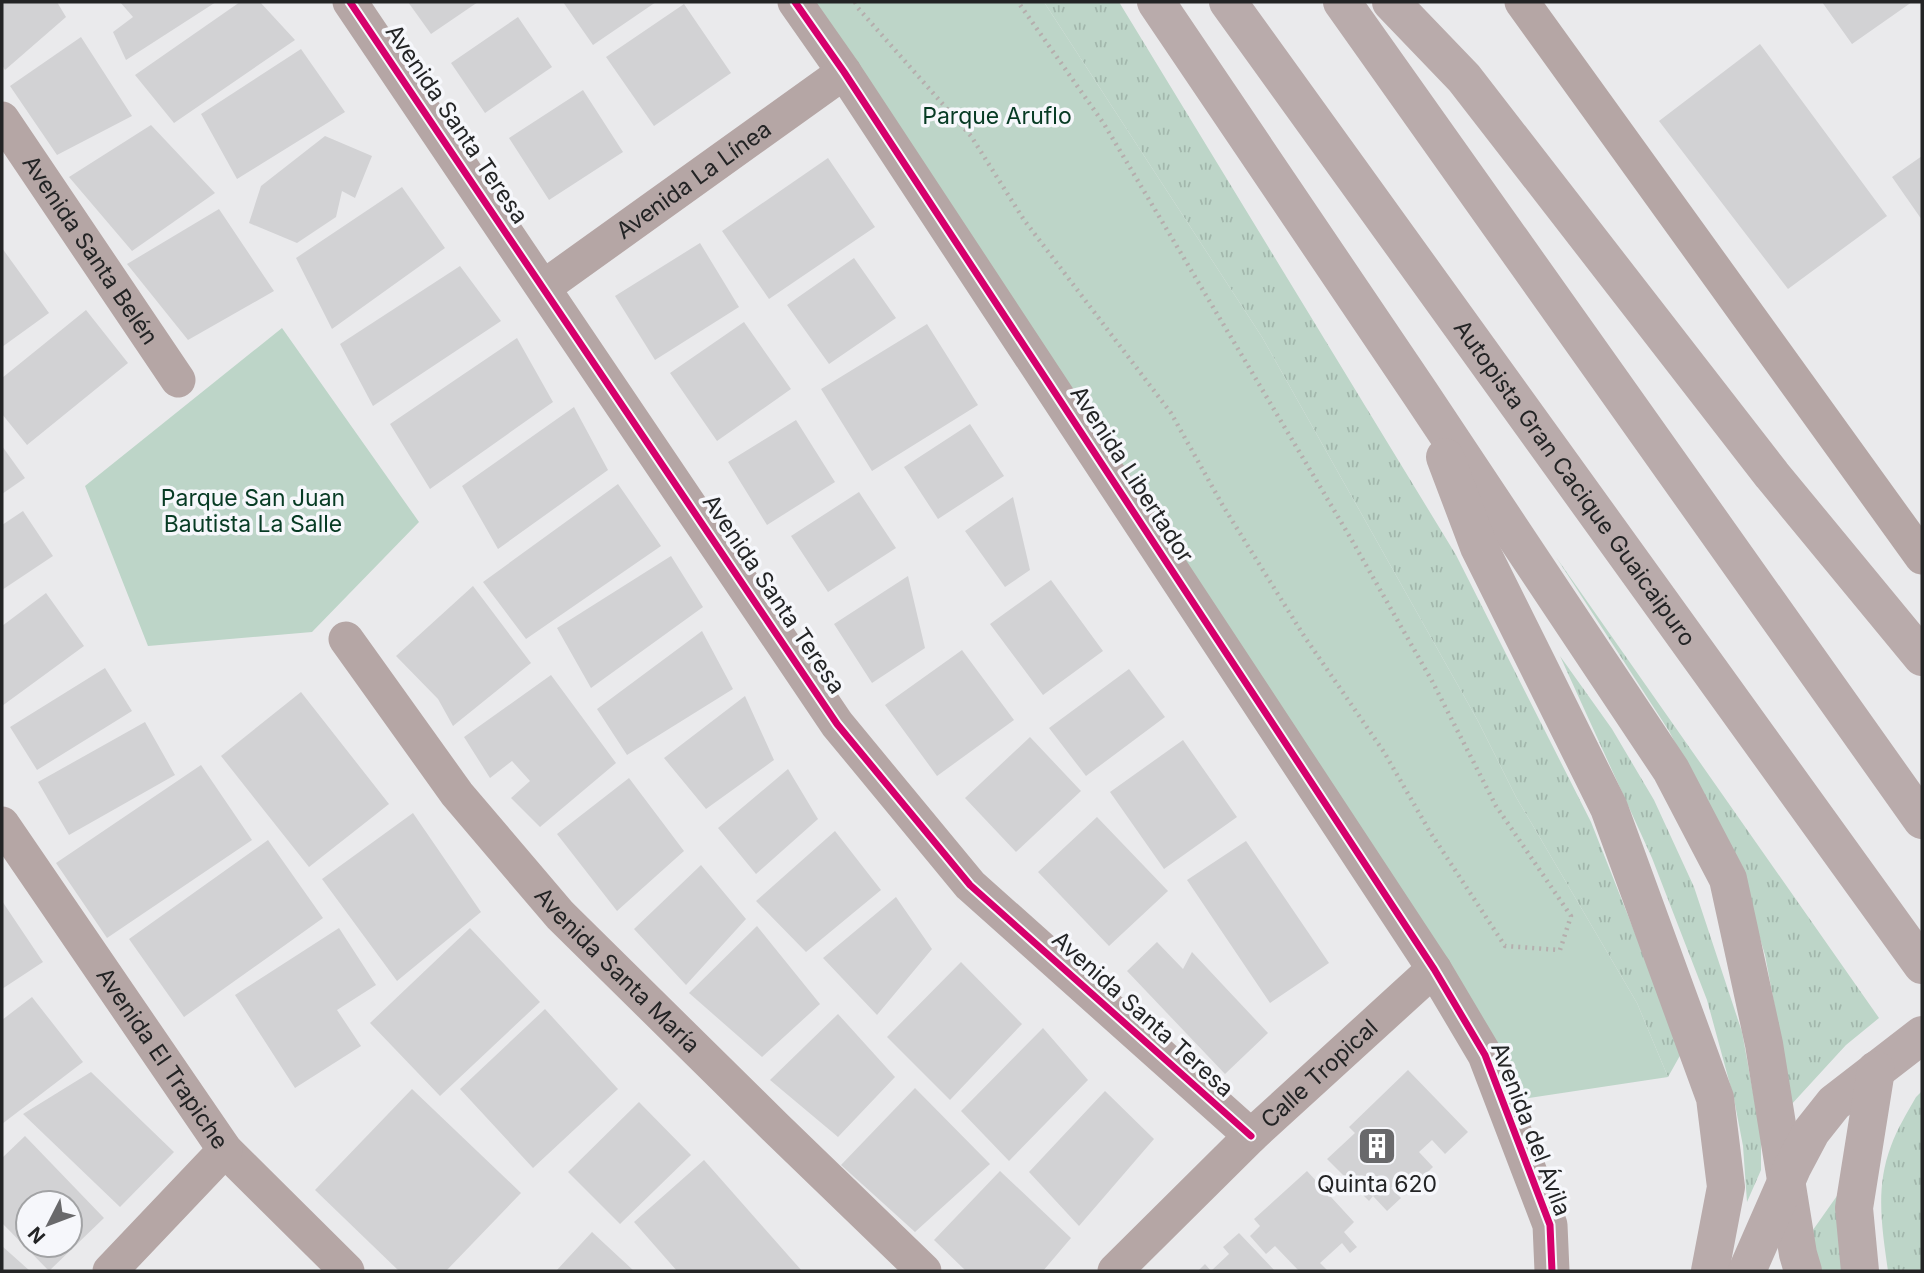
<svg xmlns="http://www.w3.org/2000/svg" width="1924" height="1273" font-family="Inter,sans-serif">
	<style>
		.grass { fill: url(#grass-tufts) }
		.park { fill: #bdd5c8 }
		.building { fill: #d2d2d4; fill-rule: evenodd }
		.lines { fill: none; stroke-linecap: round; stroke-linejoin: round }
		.path { stroke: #b5aead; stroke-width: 4.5; stroke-dasharray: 2 5; stroke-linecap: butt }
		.minor { stroke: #b5a6a5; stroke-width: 35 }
		.highway { stroke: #b9abab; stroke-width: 38 }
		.cycleway-casing { stroke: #f6f7fb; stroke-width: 11 }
		.cycleway { stroke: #d6006c; stroke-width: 7 }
		.labels { text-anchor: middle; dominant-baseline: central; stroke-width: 7; stroke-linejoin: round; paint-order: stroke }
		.park-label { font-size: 23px; fill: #073b24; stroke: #f6f7fb }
		.street-label { font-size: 23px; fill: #232425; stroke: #f6f7fb }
		.poi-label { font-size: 23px; fill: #232425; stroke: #f6f7fb }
	</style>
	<defs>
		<pattern id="grass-tufts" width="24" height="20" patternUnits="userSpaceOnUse" patternTransform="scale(1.75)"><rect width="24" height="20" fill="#bdd5c8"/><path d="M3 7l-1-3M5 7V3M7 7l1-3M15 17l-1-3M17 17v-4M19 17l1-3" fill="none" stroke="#a2b7ac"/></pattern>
	</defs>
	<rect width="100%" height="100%" fill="#eaeaec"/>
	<path class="grass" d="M 1044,2 L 1119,2 L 1456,555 L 1591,822 L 1682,1052 L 1668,1077 L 1637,1003 L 1516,797 L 1478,721 L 1262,337 Z
		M 1556,557 L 1879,1018 L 1846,1045 L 1790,1106 L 1781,1040 L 1765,955 L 1742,878 L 1707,804 L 1669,731 Z
		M 1560,656 L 1612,729 L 1654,800 L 1694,887 L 1742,1032 L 1761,1136 L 1761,1170 L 1747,1202 L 1743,1146 L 1734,1099 L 1707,1000 L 1652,858 Z
		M 1922,1091 L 1922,1271 L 1888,1271 C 1882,1228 1875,1188 1891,1146 C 1897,1129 1907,1113 1916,1097 Z
		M 1839,1193 L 1847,1271 L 1816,1271 L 1808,1237 Z"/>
	<path class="park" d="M 799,2 L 1044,2 L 1262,337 L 1478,721 L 1516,797 L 1637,1003 L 1668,1077 L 1522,1099 Z
		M 282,328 L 419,522 L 312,632 L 148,646 L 85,486 Z"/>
	<path class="building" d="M 2,2 L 57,2 L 66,17 L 5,70 L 2,65 Z
		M 120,2 L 216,2 L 126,60 L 113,32 L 133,17 Z
		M 240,2 L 260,2 L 295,40 L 174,123 L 135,75 Z
		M 408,2 L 478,2 L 431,34 Z
		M 563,2 L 656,2 L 593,45 Z
		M 1822,2 L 1912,2 L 1852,44 Z
		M 684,4 L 731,73 L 654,126 L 606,57 Z
		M 518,17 L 552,67 L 485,113 L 451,63 Z
		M 81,37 L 132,116 L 57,155 L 10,86 Z
		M 1760,44 L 1887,216 L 1788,289 L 1659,121 Z
		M 301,49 L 345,112 L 237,179 L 201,114 Z
		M 583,90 L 623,152 L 549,200 L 509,138 Z
		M 151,125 L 215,193 L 132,251 L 69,177 Z
		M 325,136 L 372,156 L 355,198 L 342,191 L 336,217 L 297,243 L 249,223 L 261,186 Z
		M 1922,156 L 1922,220 L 1892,177 Z
		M 828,158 L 875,227 L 769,299 L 722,231 Z
		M 402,187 L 445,248 L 332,329 L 296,258 Z
		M 219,209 L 274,291 L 188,340 L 127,264 Z
		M 700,243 L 739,307 L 655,360 L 615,296 Z
		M 2,248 L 49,313 L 2,347 Z
		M 854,258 L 896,318 L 829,364 L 787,305 Z
		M 460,266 L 501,321 L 373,406 L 340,344 Z
		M 86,310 L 128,363 L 27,445 L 2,414 L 2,378 Z
		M 744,322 L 791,389 L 717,441 L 670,373 Z
		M 927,324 L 978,405 L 872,471 L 821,389 Z
		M 517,338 L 553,402 L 430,489 L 390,424 Z
		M 574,407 L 608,470 L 498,549 L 462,486 Z
		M 796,420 L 835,482 L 767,525 L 728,462 Z
		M 970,424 L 1004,476 L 938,519 L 904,467 Z
		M 2,446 L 25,478 L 2,494 Z
		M 618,484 L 661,546 L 526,639 L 483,582 Z
		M 859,492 L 896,548 L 828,592 L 791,536 Z
		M 1013,497 L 1030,570 L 1005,587 L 965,531 Z
		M 23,511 L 53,556 L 2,590 L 2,525 Z
		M 671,556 L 703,607 L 591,688 L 557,628 Z
		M 908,576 L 925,648 L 872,683 L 834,624 Z
		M 1051,580 L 1103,651 L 1043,695 L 990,624 Z
		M 473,586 L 531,663 L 453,726 L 438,699 L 396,656 Z
		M 46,593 L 84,646 L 2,706 L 2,626 Z
		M 702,631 L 733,689 L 627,755 L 597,709 Z
		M 962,650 L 1014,720 L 937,776 L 885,705 Z
		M 105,668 L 132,711 L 37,770 L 10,727 Z
		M 1129,669 L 1165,717 L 1086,776 L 1049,728 Z
		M 551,675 L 616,763 L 540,827 L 511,798 L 530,781 L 512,761 L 490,778 L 464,737 Z
		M 301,692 L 389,804 L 309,867 L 221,756 Z
		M 745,696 L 774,760 L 706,809 L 664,758 Z
		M 145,722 L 175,775 L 69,835 L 38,782 Z
		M 1030,737 L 1081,791 L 1016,852 L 965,798 Z
		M 1183,740 L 1237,817 L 1164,869 L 1110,792 Z
		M 201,765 L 252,840 L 107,938 L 56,863 Z
		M 788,769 L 818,819 L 756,874 L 718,828 Z
		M 629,778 L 684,851 L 617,911 L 557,834 Z
		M 413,813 L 481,912 L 397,981 L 322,879 Z
		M 1097,817 L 1168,891 L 1109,946 L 1038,872 Z
		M 835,831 L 881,890 L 806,952 L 756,901 Z
		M 268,840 L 323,918 L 184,1017 L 129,939 Z
		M 1246,841 L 1329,963 L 1270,1003 L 1187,880 Z
		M 701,865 L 746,919 L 686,985 L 634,929 Z
		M 896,897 L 932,949 L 877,1015 L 823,958 Z
		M 2,901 L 43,962 L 2,989 Z
		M 757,926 L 820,1004 L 762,1057 L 689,993 Z
		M 339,928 L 376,985 L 337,1010 L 361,1046 L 295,1088 L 235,995 Z
		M 470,928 L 540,1002 L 440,1096 L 370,1023 Z
		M 1157,942 L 1183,969 L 1192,952 L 1268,1033 L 1225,1074 L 1127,971 Z
		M 961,962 L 1022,1024 L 950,1100 L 887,1037 Z
		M 32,997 L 83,1062 L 2,1124 L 2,1020 Z
		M 545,1009 L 618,1089 L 533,1168 L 460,1089 Z
		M 838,1014 L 895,1077 L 838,1137 L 770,1080 Z
		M 1043,1028 L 1088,1080 L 1009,1161 L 961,1111 Z
		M 1408,1070 L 1468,1132 L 1445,1154 L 1432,1140 L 1419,1152 L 1433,1167 L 1415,1184 L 1406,1175 L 1391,1188 L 1401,1198 L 1387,1211 L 1373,1196 L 1369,1201 L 1327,1159 L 1355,1133 L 1349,1127 Z
		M 91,1072 L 174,1152 L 120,1207 L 23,1114 Z
		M 915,1088 L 990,1164 L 915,1232 L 841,1165 Z
		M 412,1089 L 521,1193 L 446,1271 L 399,1271 L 315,1190 Z
		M 1105,1091 L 1154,1139 L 1079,1226 L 1029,1172 Z
		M 639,1102 L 691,1155 L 620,1224 L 568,1172 Z
		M 25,1136 L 104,1218 L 49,1271 L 2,1223 L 2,1158 ZM 28,1203 L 70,1203 L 70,1245 L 28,1245 Z
		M 704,1160 L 802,1271 L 677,1271 L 634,1222 Z
		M 1000,1171 L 1071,1238 L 1043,1271 L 966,1271 L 934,1240 Z
		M 1307,1171 L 1354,1222 L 1344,1232 L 1357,1247 L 1350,1253 L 1342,1243 L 1320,1263 L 1328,1271 L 1299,1271 L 1275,1246 L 1266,1254 L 1250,1236 L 1260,1226 L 1254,1219 Z
		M 592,1232 L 634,1271 L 556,1271 Z
		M 1239,1233 L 1275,1271 L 1198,1271 L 1205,1264 L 1211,1271 L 1229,1254 L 1223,1247 Z
		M 2,1246 L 30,1271 L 2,1271 Z"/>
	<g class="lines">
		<path class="path" d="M 855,2 L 858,8 L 971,136 L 1024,220 L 1171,413 L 1223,506 L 1304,636 L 1384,752 L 1430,832 L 1505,946 L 1560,950 L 1571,916 L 1496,806 L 1432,681 L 1350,537 L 1104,124 L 1018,2"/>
		<g class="minor">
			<path d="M 350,2 L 837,724 L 970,885 L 1251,1136"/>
			<path d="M 795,2 L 844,72 L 1434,969 L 1485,1055 L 1550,1225 L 1552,1271"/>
			<path d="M 1522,2 L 1922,557"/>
			<path id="s1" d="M 2,119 L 178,380"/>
			<path id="s2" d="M 544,287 L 844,72"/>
			<path id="s3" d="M 346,639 L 457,794 L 560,915 L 775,1127 L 924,1271"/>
			<path id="s4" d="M 2,824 L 225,1150 L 347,1271"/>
			<path d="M 110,1271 L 225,1150"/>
			<path id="s5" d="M 1115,1271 L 1251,1136 L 1434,969"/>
		</g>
		<g class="highway">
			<path d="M 1156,2 L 1420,393 L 1671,770 L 1728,879 L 1764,1044 L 1798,1254 L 1803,1271"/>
			<path id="s6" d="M 1228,2 L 1922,965"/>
			<path d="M 1342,2 L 1922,820"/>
			<path d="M 1391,2 L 1464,78 L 1772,475 L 1922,657"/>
			<path d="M 1445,457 L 1479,547 L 1609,808 L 1715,1098 L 1726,1187 L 1710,1271"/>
			<path d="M 1747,1271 L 1793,1166 L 1811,1132 L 1834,1103 L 1922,1035"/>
			<path d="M 1860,1271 L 1854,1208 L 1876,1070"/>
		</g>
		<g class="cycleway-casing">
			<path id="cycleway" d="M 350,2 L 837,724 L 970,885 L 1251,1136
				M 795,2 L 844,72 L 1434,969 L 1485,1055 L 1550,1225 L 1552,1271"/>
		</g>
		<use href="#cycleway" class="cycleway"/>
	</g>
	<defs>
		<g id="building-square" transform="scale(2.0125)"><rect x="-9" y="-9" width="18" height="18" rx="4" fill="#69696b" stroke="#f6f7fb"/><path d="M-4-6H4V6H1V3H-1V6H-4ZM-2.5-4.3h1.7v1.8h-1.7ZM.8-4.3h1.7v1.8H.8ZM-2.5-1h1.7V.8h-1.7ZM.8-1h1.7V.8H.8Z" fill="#fff"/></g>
	</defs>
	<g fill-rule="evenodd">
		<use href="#building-square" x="1377" y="1146"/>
	</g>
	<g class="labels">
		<g class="park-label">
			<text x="997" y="116">Parque Aruflo</text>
			<text x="253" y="498">Parque San Juan<tspan x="253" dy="26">Bautista La Salle</tspan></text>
		</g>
		<g class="street-label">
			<text transform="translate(457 124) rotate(56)">Avenida Santa Teresa</text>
			<text stroke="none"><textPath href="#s2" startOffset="184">Avenida La Línea</textPath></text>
			<text stroke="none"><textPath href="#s1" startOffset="158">Avenida Santa Belén</textPath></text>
			<text transform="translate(1132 474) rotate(57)">Avenida Libertador</text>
			<text stroke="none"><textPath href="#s6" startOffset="593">Autopista Gran Cacique Guaicaipuro</textPath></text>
			<text transform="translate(774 594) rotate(56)">Avenida Santa Teresa</text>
			<text stroke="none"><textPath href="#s3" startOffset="429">Avenida Santa María</textPath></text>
			<text transform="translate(1143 1014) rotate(42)">Avenida Santa Teresa</text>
			<text stroke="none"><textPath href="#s4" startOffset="284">Avenida El Trapiche</textPath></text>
			<text stroke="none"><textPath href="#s5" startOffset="284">Calle Tropical</textPath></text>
			<text transform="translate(1531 1129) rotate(69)">Avenida del Ávila</text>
		</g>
		<g class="poi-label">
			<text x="1377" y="1184">Quinta 620</text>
		</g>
	</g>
	<rect width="1924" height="1273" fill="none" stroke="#232425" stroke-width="7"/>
	<g transform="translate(49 1224) rotate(228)"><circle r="33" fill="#f6f7fb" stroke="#a2a3a5" stroke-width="2"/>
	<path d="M0-5L12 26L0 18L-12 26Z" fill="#69696b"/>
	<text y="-10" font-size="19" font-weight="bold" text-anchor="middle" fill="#232425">N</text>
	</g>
</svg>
